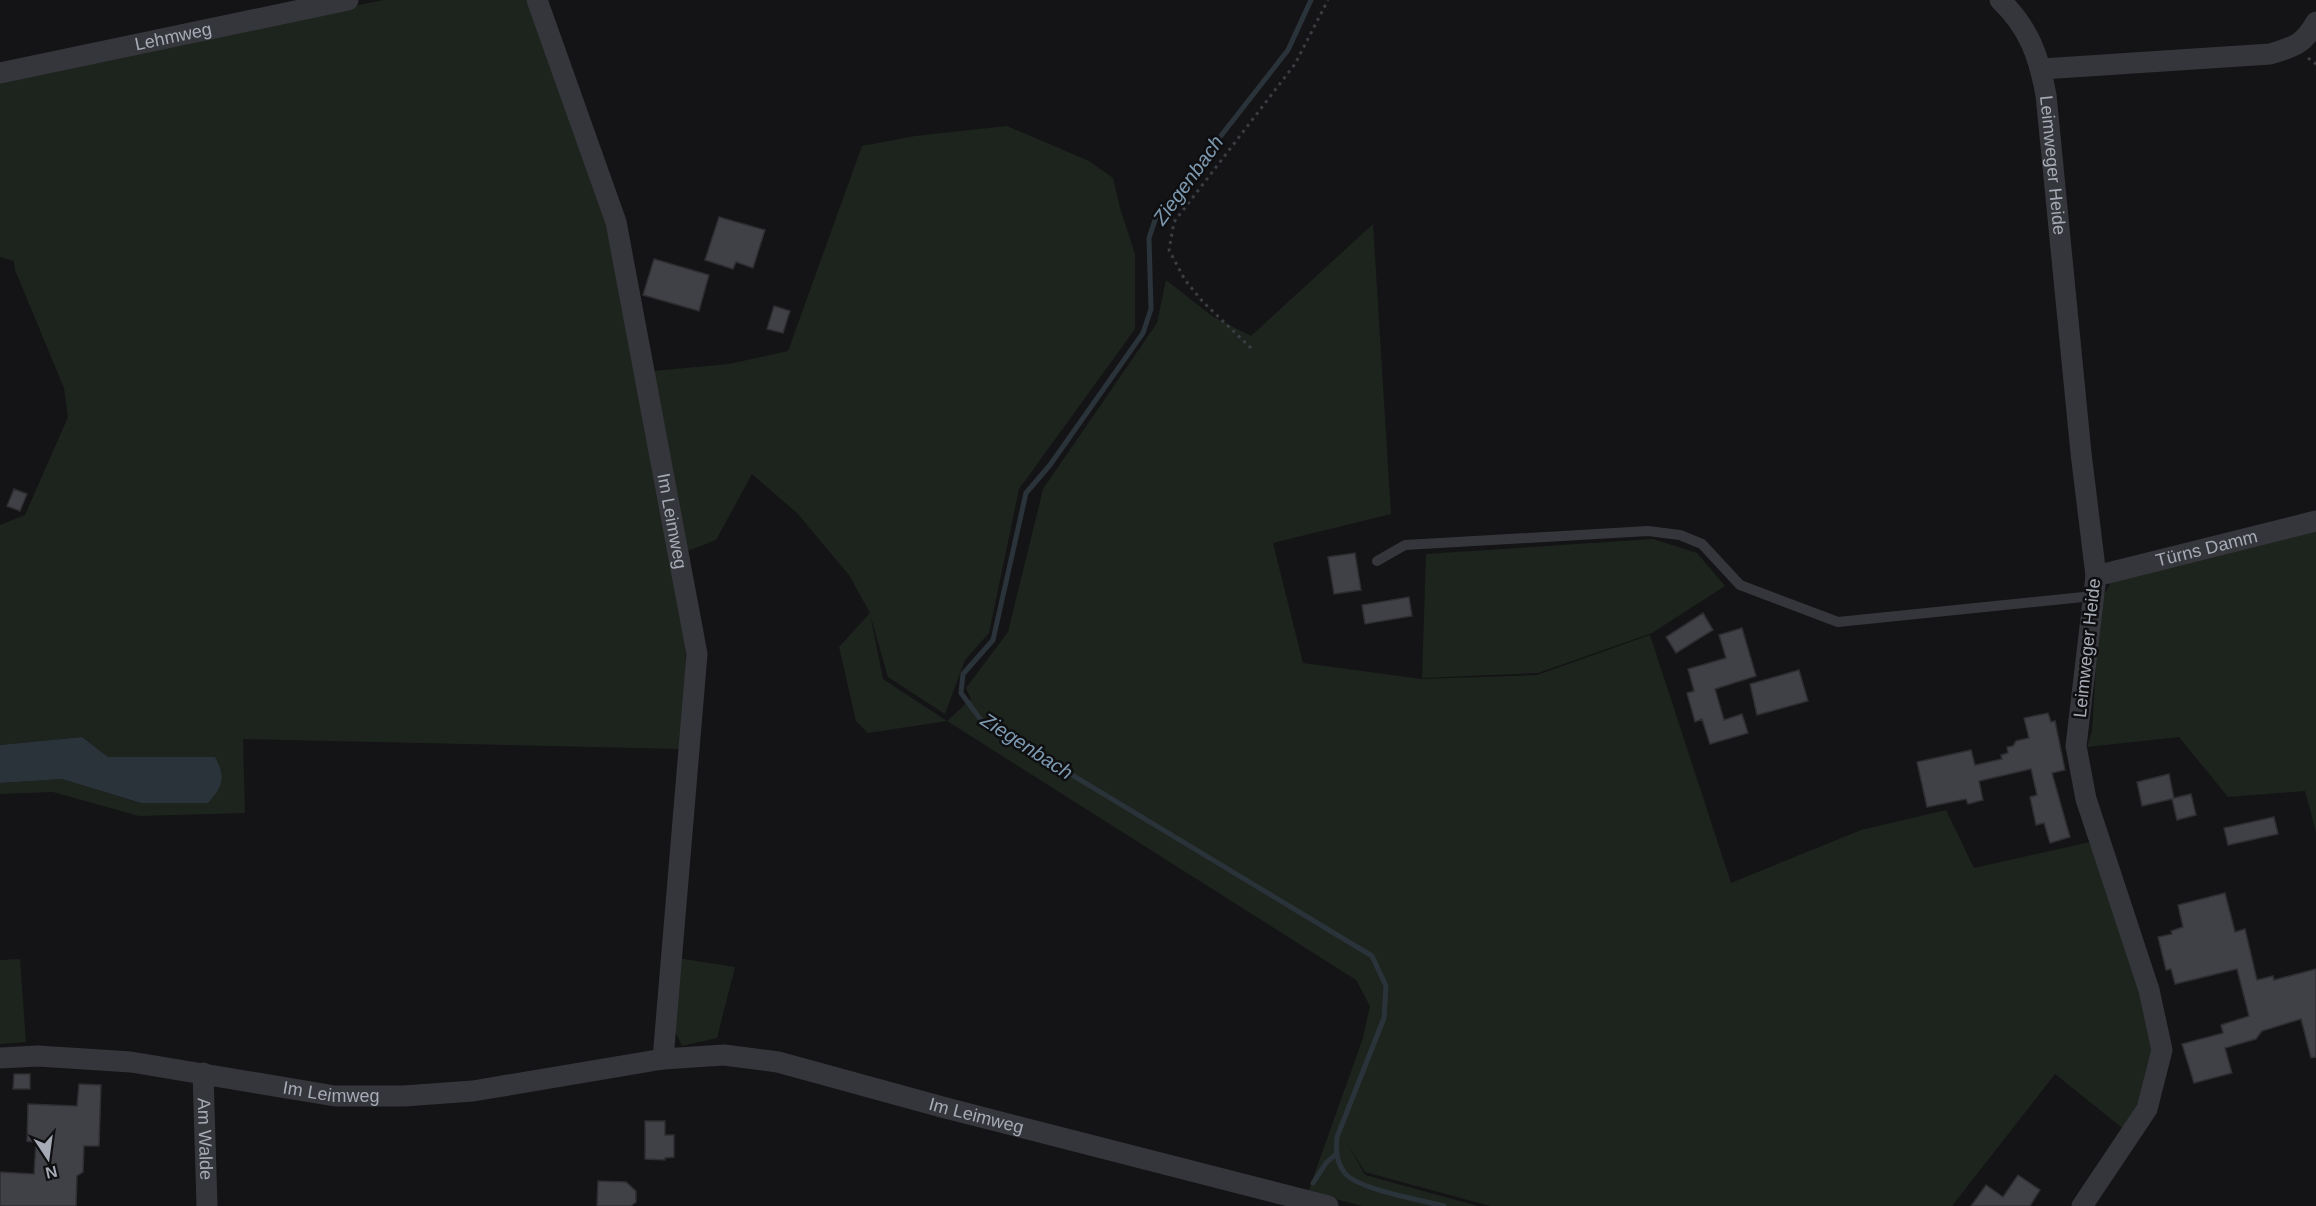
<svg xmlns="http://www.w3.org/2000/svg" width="2316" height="1206" font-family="Arial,sans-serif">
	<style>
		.green { fill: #1d241d }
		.water { fill: #2b333a }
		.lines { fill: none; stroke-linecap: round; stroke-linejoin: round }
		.stream { stroke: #2b333a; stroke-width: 5 }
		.building { fill: #404146; stroke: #2e2e32; stroke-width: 1.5 }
		.path { stroke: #3b3d42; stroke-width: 3; stroke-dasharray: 3 4.5; stroke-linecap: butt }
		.service { stroke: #35363b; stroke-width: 10 }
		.minor { stroke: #35363b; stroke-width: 21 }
		.labels { text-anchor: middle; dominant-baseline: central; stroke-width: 5; stroke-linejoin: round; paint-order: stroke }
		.street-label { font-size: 18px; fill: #a6abb6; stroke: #0f0f11 }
		.water-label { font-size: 20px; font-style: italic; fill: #7d9ab1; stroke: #0f0f11 }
	</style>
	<rect width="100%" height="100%" fill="#141416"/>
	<path class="green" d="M 383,0 L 526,0 L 607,221 L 684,619 L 687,680 L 681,749 L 243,739 L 245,813 L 139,816 L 53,792 L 0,794 L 0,783 L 62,779 L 141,803 L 215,757 L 108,757 L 82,737 L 0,745 L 0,525 L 25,515 L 68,417 L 64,388 L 15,270 L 14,261 L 0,257 L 0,81 Z
		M 1007,126 L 1089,161 L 1113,178 L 1120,208 L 1135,254 L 1135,329 L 1019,489 L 989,633 L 965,660 L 945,714 L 888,677 L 870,614 L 883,679 L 947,721 L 971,699 L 966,688 L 1008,632 L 1043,489 L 1157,323 L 1166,280 L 1212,316 L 1251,336 L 1373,224 L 1391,514 L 1273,543 L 1303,663 L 1421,679 L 1537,675 L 1650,635 L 1731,883 L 1861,830 L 1946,810 L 1974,868 L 2090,842 C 2111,899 2170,1023 2151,1081 C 2145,1098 2134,1114 2126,1131 L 2055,1074 L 1952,1206 L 1490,1206 L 1365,1172 L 1346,1141 L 1365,1175 L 1478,1206 L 1362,1206 L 1308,1192 L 1363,1038 L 1370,1006 L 1356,980 L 947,721 L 868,733 L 856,721 L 839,647 L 870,613 L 849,575 L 797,513 L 752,474 L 716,540 L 685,552 L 653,371 L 729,364 L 788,351 L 862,146 L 915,136 Z
		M 2316,529 L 2316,832 L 2305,791 L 2228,797 L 2179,737 L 2087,747 L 2092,731 L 2100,601 L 2112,581 Z
		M 1653,539 L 1697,553 L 1725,586 L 1652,633 L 1538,673 L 1422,678 L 1426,554 Z
		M 677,958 L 735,967 L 717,1038 L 682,1046 L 672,1025 Z
		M 20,959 L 26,1042 L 0,1044 L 0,960 Z"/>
	<path class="water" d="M 82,737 L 108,757 L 215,757 C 226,778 223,786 208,803 L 141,803 L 62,779 L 0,783 L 0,745 Z"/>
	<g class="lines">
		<path class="stream" d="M 1311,0 L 1288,50 L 1155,220 L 1149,238 L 1151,309 L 1143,333 L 1050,465 L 1026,493 L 993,640 L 963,674 L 961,693 L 981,720 L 1372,956 L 1386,986 L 1384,1018 L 1337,1137 C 1336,1149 1336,1161 1344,1172 C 1355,1189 1422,1200 1444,1206
			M 1313,1183 L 1326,1163 L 1336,1154"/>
	</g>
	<path class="building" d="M 719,217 L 765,230 L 753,268 L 736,262 L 733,269 L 705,260 Z
		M 654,259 L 709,275 L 699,311 L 643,295 Z
		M 774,306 L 790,311 L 783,333 L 767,329 Z
		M 14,489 L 27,494 L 20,511 L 7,506 Z
		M 1355,553 L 1361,590 L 1334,594 L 1328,557 Z
		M 1409,597 L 1412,616 L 1365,624 L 1362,605 Z
		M 1703,613 L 1713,630 L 1676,653 L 1666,637 Z
		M 1742,628 L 1756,676 L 1715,689 L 1724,720 L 1742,714 L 1748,733 L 1710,744 L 1702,719 L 1695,722 L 1687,693 L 1694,691 L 1688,669 L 1726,658 L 1719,635 Z
		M 1799,670 L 1808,701 L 1757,715 L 1750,684 Z
		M 2048,713 L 2051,722 L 2055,721 L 2065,770 L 2052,773 L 2070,837 L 2050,843 L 2044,823 L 2036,825 L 2030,797 L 2037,795 L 2031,769 L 1979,781 L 1983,800 L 1968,804 L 1966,799 L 1927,807 L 1917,762 L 1971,750 L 1975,765 L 2002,759 L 2001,755 L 2008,753 L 2007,747 L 2013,746 L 2016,741 L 2029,738 L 2024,718 Z
		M 2169,774 L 2174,798 L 2191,794 L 2196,815 L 2177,820 L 2172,799 L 2142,806 L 2137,782 Z
		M 2274,817 L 2278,834 L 2228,845 L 2224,828 Z
		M 2225,893 L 2235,932 L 2245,929 L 2257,980 L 2273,976 L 2274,980 L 2316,969 L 2316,1057 L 2311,1058 L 2301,1019 L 2262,1031 L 2256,1039 L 2225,1048 L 2232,1073 L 2194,1083 L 2182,1044 L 2223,1033 L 2221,1025 L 2249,1016 L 2237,969 L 2175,984 L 2171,969 L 2166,970 L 2158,937 L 2172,934 L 2171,931 L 2183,927 L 2178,905 Z
		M 14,1074 L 30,1074 L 30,1089 L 13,1089 Z
		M 79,1084 L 101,1085 L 99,1146 L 84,1146 L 83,1172 L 77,1176 L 76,1206 L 0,1206 L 0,1172 L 34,1174 L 36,1142 L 27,1141 L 28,1104 L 77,1106 Z
		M 645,1121 L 665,1121 L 665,1135 L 674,1135 L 674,1157 L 665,1158 L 665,1160 L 645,1159 Z
		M 2018,1175 L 2040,1190 L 2030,1206 L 1971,1206 L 1986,1185 L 2003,1197 Z
		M 598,1181 L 626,1182 L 636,1191 L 636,1202 L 631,1206 L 597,1206 Z"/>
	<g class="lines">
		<path class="path" d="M 2308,58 L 2316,64
			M 1251,348 L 1203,302 L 1185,280 L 1169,250 L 1174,222 L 1295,64 L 1328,0"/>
		<path class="service" d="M 1377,561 L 1405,545 L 1648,531 L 1680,535 L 1702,544 L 1740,585 L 1838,622 L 2093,596"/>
		<g class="minor">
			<path id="s1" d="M 537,0 L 616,222 L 697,654 L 663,1059"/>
			<path id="s2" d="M 2000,0 C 2029,28 2039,56 2046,95 L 2081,453 L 2096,576 L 2076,746 L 2086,799 L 2149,990 L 2162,1050 L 2147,1109 L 2082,1206"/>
			<path d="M 2042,69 L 2270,54 C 2294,47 2304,44 2316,22"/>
			<path id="s3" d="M 0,73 L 348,0"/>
			<path id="s4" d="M 2096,576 L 2316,521"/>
			<path id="s5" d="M 0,1058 L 38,1056 L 131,1062 L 335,1096 L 404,1096 L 473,1091 L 663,1059 L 724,1055 L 778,1062 L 942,1107 L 1328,1206"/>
			<path id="s6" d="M 203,1073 L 207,1206"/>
		</g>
	</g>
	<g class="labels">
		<g class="street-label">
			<text stroke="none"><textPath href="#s3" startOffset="177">Lehmweg</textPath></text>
			<text stroke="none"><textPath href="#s2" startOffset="178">Leimweger Heide</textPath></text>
			<text stroke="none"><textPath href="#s1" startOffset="540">Im Leimweg</textPath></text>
			<text stroke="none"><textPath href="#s4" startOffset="114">Türns Damm</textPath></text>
			<text transform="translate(2087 648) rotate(-84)">Leimweger Heide</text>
			<text stroke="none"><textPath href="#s5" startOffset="334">Im Leimweg</textPath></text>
			<text stroke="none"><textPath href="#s5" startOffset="990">Im Leimweg</textPath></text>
			<text stroke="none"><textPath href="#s6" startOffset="66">Am Walde</textPath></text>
		</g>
		<g class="water-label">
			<text transform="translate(1188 180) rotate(-54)">Ziegenbach</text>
			<text transform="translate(1027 746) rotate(33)">Ziegenbach</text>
		</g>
	</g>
	<g transform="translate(48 1158) rotate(167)" stroke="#0f0f11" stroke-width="4.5" paint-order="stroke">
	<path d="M0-4.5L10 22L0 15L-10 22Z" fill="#a6abb6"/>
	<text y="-9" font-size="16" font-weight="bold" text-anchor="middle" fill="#a6abb6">N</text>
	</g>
</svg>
